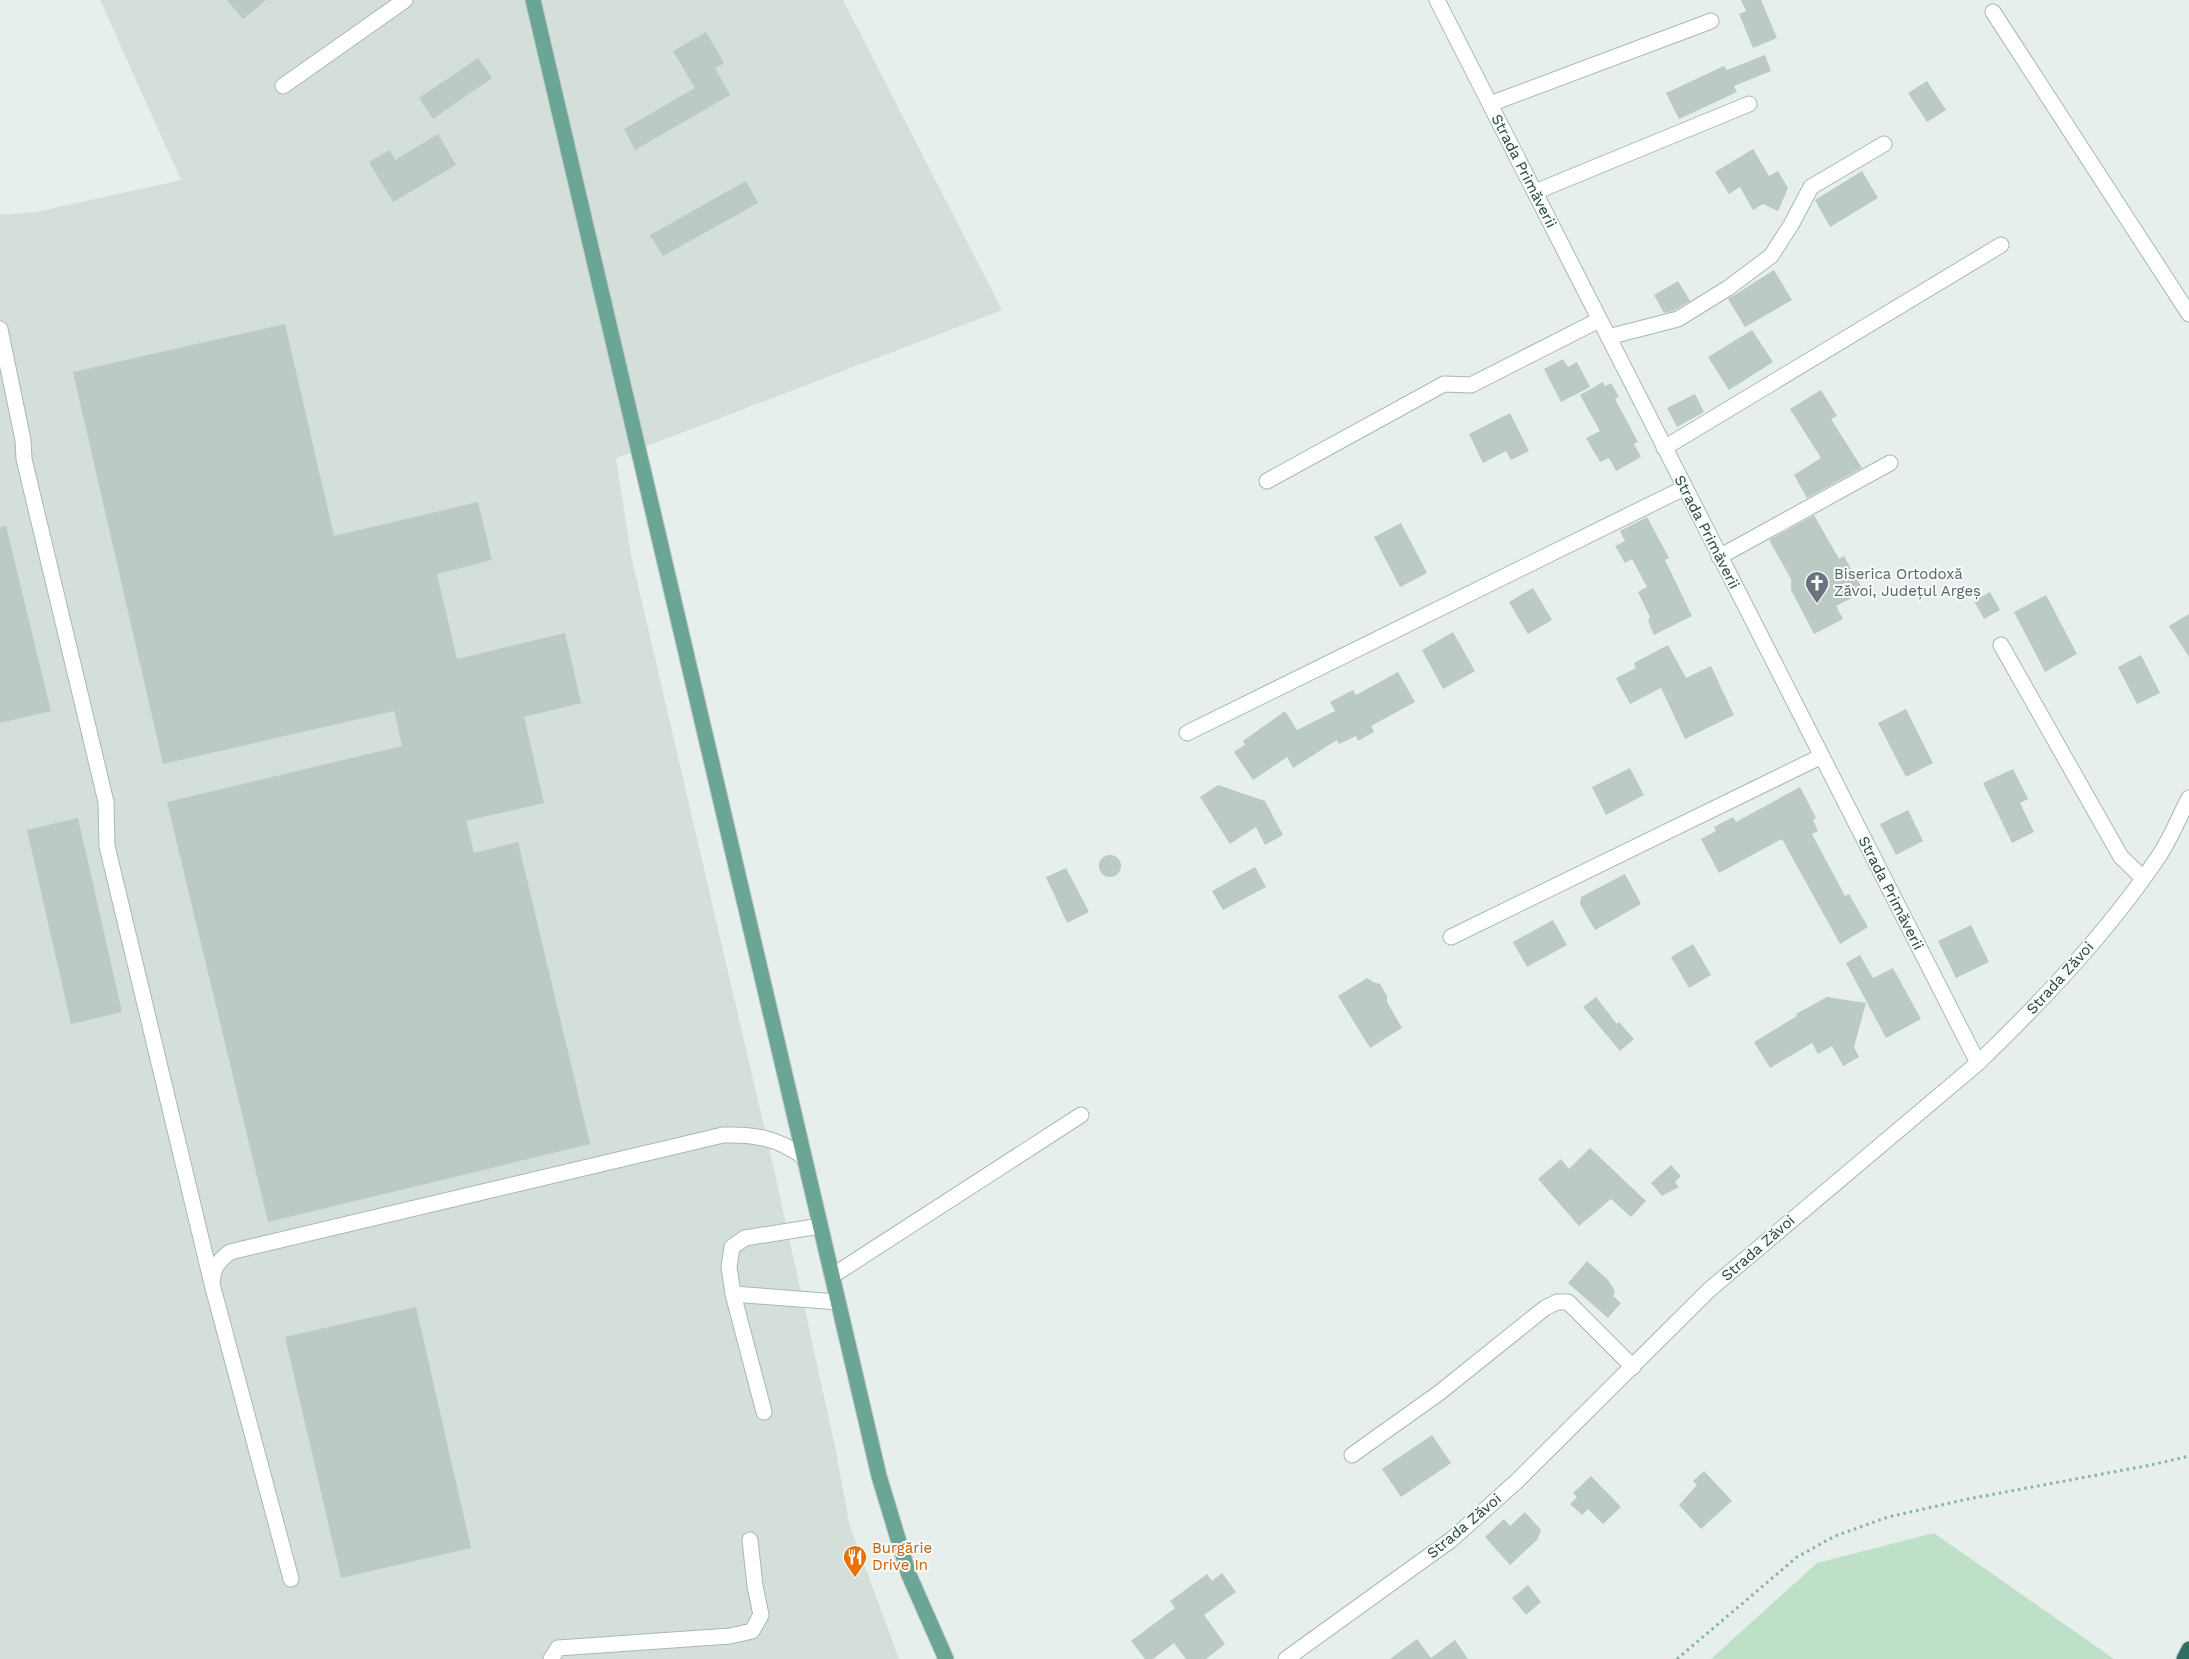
<svg xmlns="http://www.w3.org/2000/svg" width="2189" height="1659" font-family="'Work Sans',sans-serif">
	<style>
		.built { fill: #d4dfda }
		.green { fill: #bfe0c8 }
		.building { fill: #bbcac4 }
		.lines { fill: none; stroke-linecap: round; stroke-linejoin: round }
		.minor-casing { stroke: #a8b8b2; stroke-width: 17 }
		.major-casing { stroke: #c2cac8; stroke-width: 17 }
		.highway-casing { stroke: #c2cac8; stroke-width: 17 }
		.path { stroke: #86b3a5; stroke-width: 3; stroke-dasharray: 2.5 4; stroke-linecap: butt }
		.minor { stroke: #fff; stroke-width: 15 }
		.major { stroke: #6aa596; stroke-width: 15 }
		.highway { stroke: #2f6f62; stroke-width: 15 }
		.labels { text-anchor: middle; dominant-baseline: central; stroke-width: 4; stroke-linejoin: round; paint-order: stroke }
		.street-label { font-size: 15px; fill: #24423a; stroke: #f7fbf9 }
		.worship-label { font-size: 15px; fill: #5b616d; stroke: #f7fbf9; text-anchor: start }
		.food-label { font-size: 15px; fill: #c56008; stroke: #f7fbf9; text-anchor: start }
	</style>
	<rect width="100%" height="100%" fill="#e6efeb"/>
	<path class="built" d="M 100,0 L 843,0 L 1002,310 L 616,458 L 631,555 L 773,1165 L 836,1451 L 849,1523 L 899,1659 L 0,1659 L 0,215 L 36,212 L 181,180 Z"/>
	<path class="green" d="M 1934,1533 L 2114,1659 L 1711,1659 L 1817,1563 Z"/>
	<path class="building" d="M 227,0 L 266,0 L 243,19 Z
		M 1741,0 L 1761,0 L 1777,38 L 1753,48 L 1739,14 L 1746,11 Z
		M 706,32 L 724,63 L 715,68 L 730,95 L 635,150 L 624,129 L 695,88 L 673,51 Z
		M 1765,55 L 1771,71 L 1734,86 L 1737,92 L 1679,119 L 1666,93 L 1724,66 L 1727,70 Z
		M 478,58 L 492,78 L 433,119 L 419,98 Z
		M 1927,81 L 1946,110 L 1927,122 L 1908,93 Z
		M 438,134 L 456,165 L 393,202 L 369,162 L 390,150 L 395,160 Z
		M 1753,149 L 1769,176 L 1778,171 L 1788,188 L 1778,211 L 1763,204 L 1753,210 L 1740,187 L 1729,194 L 1715,172 Z
		M 1862,171 L 1878,198 L 1830,227 L 1815,200 Z
		M 746,181 L 758,203 L 663,256 L 650,235 Z
		M 1774,270 L 1792,300 L 1745,327 L 1728,299 Z
		M 1678,281 L 1690,301 L 1673,311 L 1664,313 L 1654,295 Z
		M 285,324 L 334,536 L 478,502 L 492,560 L 437,574 L 457,659 L 565,633 L 581,703 L 524,717 L 544,803 L 466,821 L 474,853 L 518,842 L 590,1144 L 268,1222 L 167,802 L 402,746 L 394,711 L 163,764 L 73,372 Z
		M 1752,330 L 1773,362 L 1729,390 L 1708,357 Z
		M 1563,359 L 1568,367 L 1577,362 L 1590,387 L 1561,402 L 1544,369 Z
		M 1603,382 L 1605,386 L 1611,383 L 1619,397 L 1615,399 L 1638,442 L 1634,444 L 1641,457 L 1616,471 L 1609,458 L 1600,462 L 1586,438 L 1600,431 L 1580,395 Z
		M 1821,390 L 1837,416 L 1831,419 L 1862,468 L 1807,498 L 1794,475 L 1821,458 L 1790,409 Z
		M 1695,394 L 1704,412 L 1677,427 L 1667,408 Z
		M 1510,413 L 1529,451 L 1511,460 L 1506,451 L 1483,463 L 1469,434 Z
		M 1814,515 L 1839,559 L 1844,556 L 1864,592 L 1836,606 L 1843,619 L 1814,634 L 1791,590 L 1791,579 L 1769,540 Z
		M 1647,517 L 1669,558 L 1665,560 L 1692,616 L 1654,635 L 1648,621 L 1650,617 L 1638,592 L 1647,587 L 1632,559 L 1625,563 L 1615,546 L 1625,541 L 1620,531 Z
		M 1401,523 L 1427,573 L 1400,587 L 1374,537 Z
		M 6,526 L 51,711 L 0,723 L 0,527 Z
		M 1533,588 L 1552,620 L 1528,634 L 1509,602 Z
		M 1990,592 L 2000,610 L 1984,619 L 1974,601 Z
		M 2046,595 L 2077,654 L 2045,672 L 2014,612 Z
		M 2189,614 L 2189,657 L 2169,626 Z
		M 1453,632 L 1475,671 L 1443,689 L 1422,650 Z
		M 1668,645 L 1686,678 L 1711,666 L 1734,715 L 1685,739 L 1661,688 L 1630,704 L 1616,678 L 1636,668 L 1634,663 Z
		M 2141,655 L 2160,693 L 2137,704 L 2118,667 Z
		M 1398,672 L 1415,702 L 1371,726 L 1374,732 L 1358,741 L 1356,736 L 1339,744 L 1337,740 L 1293,768 L 1287,757 L 1253,780 L 1234,752 L 1245,745 L 1243,741 L 1285,711 L 1297,730 L 1335,711 L 1330,702 L 1353,690 L 1356,695 Z
		M 1906,709 L 1933,763 L 1906,777 L 1878,723 Z
		M 1630,768 L 1644,795 L 1606,815 L 1592,787 Z
		M 2013,769 L 2028,799 L 2020,803 L 2034,832 L 2012,843 L 1983,783 Z
		M 1218,785 L 1265,801 L 1283,835 L 1265,845 L 1256,827 L 1230,844 L 1200,797 Z
		M 1800,787 L 1816,818 L 1813,820 L 1818,831 L 1812,834 L 1845,896 L 1849,894 L 1868,927 L 1840,944 L 1782,839 L 1719,873 L 1701,839 L 1716,831 L 1714,827 L 1733,817 L 1736,822 Z
		M 1908,810 L 1923,841 L 1896,855 L 1880,824 Z
		M 78,818 L 122,1012 L 71,1024 L 27,830 Z
		M1099 866a11 11 0 1 1 22 0a11 11 0 1 1-22 0Z
		M 1255,867 L 1266,887 L 1223,910 L 1212,891 Z
		M 1066,868 L 1089,912 L 1067,923 L 1046,877 Z
		M 1625,874 L 1641,904 L 1595,930 L 1580,904 L 1581,897 Z
		M 1553,920 L 1567,945 L 1527,967 L 1513,942 Z
		M 1971,925 L 1989,962 L 1956,978 L 1938,941 Z
		M 1693,944 L 1711,975 L 1689,988 L 1671,957 Z
		M 1860,955 L 1873,978 L 1893,968 L 1921,1019 L 1886,1038 L 1846,963 Z
		M 1367,978 L 1373,982 L 1380,984 L 1387,996 L 1387,1002 L 1402,1028 L 1370,1048 L 1338,996 Z
		M 1596,997 L 1617,1024 L 1619,1022 L 1634,1039 L 1620,1051 L 1583,1007 Z
		M 1827,997 L 1866,1003 L 1854,1047 L 1859,1057 L 1843,1066 L 1832,1046 L 1818,1054 L 1812,1043 L 1770,1068 L 1754,1042 L 1797,1016 L 1796,1014 Z
		M 1590,1148 L 1646,1201 L 1631,1217 L 1611,1199 L 1579,1226 L 1538,1179 L 1561,1159 L 1569,1169 Z
		M 1671,1165 L 1681,1176 L 1675,1182 L 1679,1187 L 1662,1196 L 1651,1183 Z
		M 1587,1261 L 1608,1280 L 1615,1291 L 1613,1296 L 1621,1303 L 1608,1318 L 1568,1283 Z
		M 416,1307 L 471,1548 L 341,1578 L 285,1337 Z
		M 1432,1435 L 1451,1463 L 1401,1497 L 1382,1469 Z
		M 1704,1471 L 1732,1501 L 1701,1529 L 1679,1505 L 1697,1485 L 1693,1481 Z
		M 1591,1476 L 1621,1507 L 1603,1524 L 1588,1509 L 1582,1515 L 1570,1504 L 1577,1497 L 1573,1493 Z
		M 1525,1512 L 1541,1530 L 1537,1540 L 1510,1565 L 1485,1537 L 1504,1519 L 1510,1526 Z
		M 1222,1573 L 1236,1592 L 1204,1615 L 1225,1644 L 1206,1659 L 1186,1659 L 1174,1643 L 1153,1659 L 1145,1659 L 1131,1641 L 1175,1608 L 1170,1601 L 1207,1574 L 1212,1581 Z
		M 1528,1585 L 1541,1602 L 1526,1615 L 1512,1598 Z
		M 1417,1639 L 1431,1658 L 1455,1640 L 1468,1659 L 1390,1659 Z"/>
	<g class="lines">
		<g class="minor-casing">
			<path id="minor" d="M 1437,0 L 1978,1063
				M 1993,12 L 2189,314
				M 283,86 L 405,0
				M 1490,104 L 1711,21
				M 1535,192 L 1749,104
				M 0,329 L 23,440 L 24,459 L 106,802 L 107,846 L 212,1284
				M 1608,337 L 1678,319 L 1728,288 L 1771,256 L 1791,225 L 1811,187 L 1884,144
				M 1664,448 L 2001,245
				M 1267,481 L 1444,384 L 1471,385 L 1599,320
				M 1719,557 L 1890,463
				M 2001,645 L 2121,857 L 2143,878
				M 1187,733 L 1684,488
				M 1451,937 L 1822,756
				M 832,1276 L 1081,1115
				M 733,1294 L 838,1302
				M 764,1412 L 733,1294 L 729,1267 L 732,1247 L 745,1238 L 820,1226
				M 1352,1455 L 1439,1393 L 1545,1308 L 1557,1302 L 1568,1302 L 1633,1367
				M 291,1579 L 212,1284 C 213,1268 217,1262 230,1252 L 723,1135 C 755,1134 777,1138 804,1157
				M 551,1659 L 558,1648 L 730,1636 L 752,1631 L 761,1615 L 755,1586 L 750,1540
				M 1286,1659 L 1451,1540 L 1517,1481 L 1709,1290 L 1978,1063 C 2043,1000 2108,932 2159,856 C 2171,838 2179,817 2189,798"/>
		</g>
		<g class="major-casing">
			<path id="major" d="M 533,0 L 879,1476 L 909,1575 L 946,1659"/>
		</g>
		<g class="highway-casing">
			<path id="highway" d="M 2184,1659 L 2189,1649"/>
		</g>
		<path class="path" d="M 1677,1659 L 1797,1557 L 1835,1536 L 1888,1517 L 1968,1499 L 2156,1464 L 2189,1456"/>
		<use href="#minor" class="minor"/>
		<use href="#major" class="major"/>
		<use href="#highway" class="highway"/>
	</g>
	<defs>
		<g id="church-pin" transform="scale(1.25)"><path d="M0 17L-7.5 6A9.5 9.5 0 1 1 7.5 6Z" fill="#6b7280" stroke="#f7fbf9"/><path d="M-1.2-6h2.4v3.5h3.3v2.4h-3.3V6h-2.4V-.1h-3.3v-2.4h3.3Z" fill="#fff"/></g>
		<g id="restaurant-pin" transform="scale(1.25)"><path d="M0 17L-7.5 6A9.5 9.5 0 1 1 7.5 6Z" fill="#e8710a" stroke="#f7fbf9"/><path d="M-5-6h1v4h1v-4h1v4h1v-4h1v5L-1.5 .5V6h-2V.5L-5-1ZM5-6V6H3V1.5H1.5Q1.5-4 5-6Z" fill="#fff"/></g>
	</defs>
	<g fill-rule="evenodd">
		<use href="#church-pin" x="1817" y="583"/>
		<use href="#restaurant-pin" x="855" y="1557"/>
	</g>
	<g class="labels">
		<g class="street-label">
			<text transform="translate(1524 171) rotate(63)">Strada Primăverii</text>
			<text transform="translate(1707 532) rotate(63)">Strada Primăverii</text>
			<text transform="translate(1891 893) rotate(63)">Strada Primăverii</text>
			<text transform="translate(2060 978) rotate(-48)">Strada Zăvoi</text>
			<text transform="translate(1758 1248) rotate(-41)">Strada Zăvoi</text>
			<text transform="translate(1464 1526) rotate(-40)">Strada Zăvoi</text>
		</g>
		<g class="worship-label">
			<text x="1834" y="574">Biserica Ortodoxă<tspan x="1834" dy="17">Zăvoi, Județul Argeș</tspan></text>
		</g>
		<g class="food-label">
			<text x="872" y="1548">Burgărie<tspan x="872" dy="17">Drive In</tspan></text>
		</g>
	</g>
</svg>
